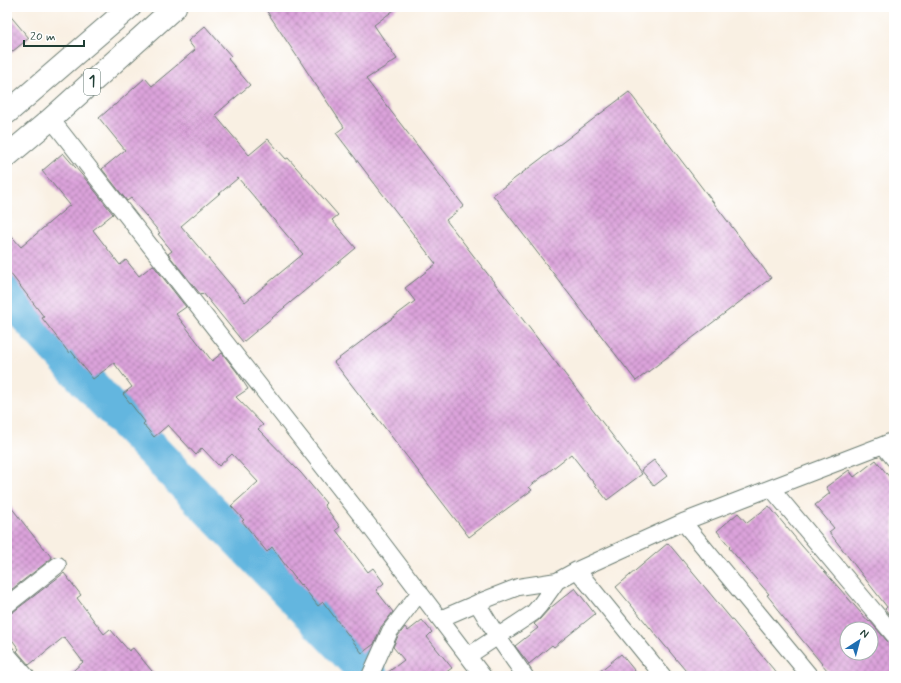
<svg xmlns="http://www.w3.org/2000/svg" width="901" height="683" font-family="Mynerve,sans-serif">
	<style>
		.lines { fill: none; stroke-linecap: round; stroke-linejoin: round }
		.river { stroke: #64b6df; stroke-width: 36 }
		.building { fill: url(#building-cross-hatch); fill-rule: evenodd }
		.street-casing { stroke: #6b7c71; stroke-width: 18 }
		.highway-casing { stroke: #6b7c71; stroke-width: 24 }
		.street { stroke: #fff; stroke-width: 16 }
		.highway { stroke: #fff; stroke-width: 22 }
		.labels { text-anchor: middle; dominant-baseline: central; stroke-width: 3.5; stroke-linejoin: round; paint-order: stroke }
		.shield { fill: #fff; stroke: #627771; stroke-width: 1 }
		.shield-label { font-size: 15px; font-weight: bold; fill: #1f3d34 }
	</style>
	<defs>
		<pattern id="building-cross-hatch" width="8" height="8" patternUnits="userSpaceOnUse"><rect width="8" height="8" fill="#dca3db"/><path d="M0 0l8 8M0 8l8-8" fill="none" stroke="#b286b2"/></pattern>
	</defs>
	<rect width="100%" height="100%" fill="#fff"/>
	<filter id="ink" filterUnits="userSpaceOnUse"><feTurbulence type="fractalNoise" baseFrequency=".025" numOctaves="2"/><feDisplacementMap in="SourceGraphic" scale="8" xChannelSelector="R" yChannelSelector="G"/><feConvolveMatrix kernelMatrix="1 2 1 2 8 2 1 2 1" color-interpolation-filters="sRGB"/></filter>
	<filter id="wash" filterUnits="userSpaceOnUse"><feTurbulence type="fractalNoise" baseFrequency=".012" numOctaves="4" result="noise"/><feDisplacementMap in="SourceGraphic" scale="16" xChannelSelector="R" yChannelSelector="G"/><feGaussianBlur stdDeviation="0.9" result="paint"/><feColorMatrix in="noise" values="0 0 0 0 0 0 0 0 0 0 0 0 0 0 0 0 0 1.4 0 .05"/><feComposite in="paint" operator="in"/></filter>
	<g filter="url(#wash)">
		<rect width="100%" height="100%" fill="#f9f0e3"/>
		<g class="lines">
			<path class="river" d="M 7,294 L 102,398 L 370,676"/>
		</g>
		<g id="blocks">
			<path class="building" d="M 264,7 L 398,7 L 374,25 L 397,59 L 366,79 L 464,206 L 446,220 L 642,474 L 607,500 L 571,454 L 529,487 L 532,490 L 469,537 L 334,362 L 415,301 L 405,288 L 436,264 L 336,133 L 344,127 Z
				M 7,12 L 29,38 L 7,56 Z
				M 205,26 L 231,56 L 228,59 L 250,85 L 215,115 L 249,155 L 268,139 L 286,159 L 288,158 L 338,215 L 332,220 L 356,248 L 243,342 L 203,293 L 201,295 L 168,254 L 172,251 L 158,234 L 160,233 L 131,198 L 127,201 L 102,169 L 125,150 L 99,118 L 114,105 L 115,105 L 145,78 L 152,86 L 195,50 L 188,41 ZM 238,178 L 303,254 L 245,302 L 181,226 Z
				M 629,92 L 771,278 L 636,381 L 493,195 Z
				M 63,153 L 88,182 L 113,214 L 93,230 L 120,265 L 126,260 L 139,276 L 153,265 L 186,307 L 176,314 L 212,361 L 222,353 L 237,372 L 248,389 L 236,397 L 263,425 L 258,429 L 301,473 L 326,503 L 324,505 L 340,527 L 336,530 L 368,572 L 373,568 L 384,583 L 376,590 L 393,612 L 381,627 L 374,644 L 362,653 L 323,602 L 318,606 L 301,584 L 300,585 L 272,547 L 267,552 L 242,521 L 244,520 L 231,506 L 258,482 L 232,454 L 219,466 L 202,448 L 196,455 L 168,425 L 154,437 L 143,424 L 145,422 L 123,394 L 132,387 L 114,363 L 93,379 L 71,351 L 69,353 L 42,318 L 44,317 L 7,269 L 7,231 L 21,247 L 70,205 L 42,171 Z
				M 654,460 L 667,476 L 654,486 L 641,470 Z
				M 876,460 L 894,483 L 894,620 L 885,609 L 887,607 L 829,532 L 834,528 L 815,505 L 830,493 L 826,487 L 849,470 L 854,477 Z
				M 7,502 L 43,548 L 44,548 L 52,558 L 7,593 Z
				M 769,506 L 802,546 L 869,622 L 870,621 L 887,641 L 890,644 L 894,644 L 894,676 L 832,676 L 778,611 L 779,610 L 767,595 L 769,594 L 729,548 L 730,547 L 717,531 L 738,513 L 747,523 ZM 847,629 L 871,629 L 871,653 L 847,653 Z
				M 668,543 L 723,609 L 779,676 L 690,676 L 616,587 Z
				M 64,573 L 81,595 L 77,598 L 104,634 L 110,629 L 129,651 L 133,648 L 156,676 L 67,676 L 83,662 L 64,637 L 29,665 L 17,651 L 19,649 L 7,633 L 7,614 L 13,612 Z
				M 575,588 L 595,614 L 554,647 L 552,645 L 529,664 L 515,646 L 538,628 L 534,624 L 540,619 L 549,609 Z
				M 422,620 L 432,632 L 427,637 L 452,668 L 441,676 L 383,676 L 404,660 L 393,647 L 398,636 L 405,627 L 408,631 Z
				M 621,654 L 639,676 L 594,676 Z"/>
		</g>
	</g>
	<g filter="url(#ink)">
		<use href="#blocks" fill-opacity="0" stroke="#6b7c71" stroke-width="1"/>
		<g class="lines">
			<g class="street-casing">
				<path id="street" d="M 51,119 L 370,527 L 483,676
					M 883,445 L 894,459
					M 771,488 L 894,635
					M 683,522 L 810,676
					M 577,570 L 663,676
					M 477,603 L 497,636 L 525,676
					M 7,605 L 58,565
					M 440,619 L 477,603 L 518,587 L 557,581 L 577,570 L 683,522 L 771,488 L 883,445 L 894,440
					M 7,654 L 26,676
					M 468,656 L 533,613 L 540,605 L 557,581
					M 370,676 L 390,631 L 420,592"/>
			</g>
			<g class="highway-casing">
				<path id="highway" d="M 7,113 L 130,7
					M 7,156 L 51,119 L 175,7"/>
			</g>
			<use href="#street" class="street"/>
			<use href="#highway" class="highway"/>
		</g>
	</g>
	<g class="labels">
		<rect class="shield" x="84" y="69" width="16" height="26" rx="3"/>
		<g class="shield-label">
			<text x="92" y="82">1</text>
		</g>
	</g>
	<rect width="901" height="683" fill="none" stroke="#fff" stroke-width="24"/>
	<g transform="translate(859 641) rotate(36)"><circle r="19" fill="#ffffff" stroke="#a5b1ae"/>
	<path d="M0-3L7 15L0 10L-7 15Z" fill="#1f6fb2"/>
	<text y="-6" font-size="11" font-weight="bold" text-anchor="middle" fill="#1f3d34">N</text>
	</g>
	<path d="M24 40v6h60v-6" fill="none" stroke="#1f3d34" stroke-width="2"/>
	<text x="30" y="40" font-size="12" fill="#1f3d34" stroke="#ffffff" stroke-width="3" paint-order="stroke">20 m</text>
</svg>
